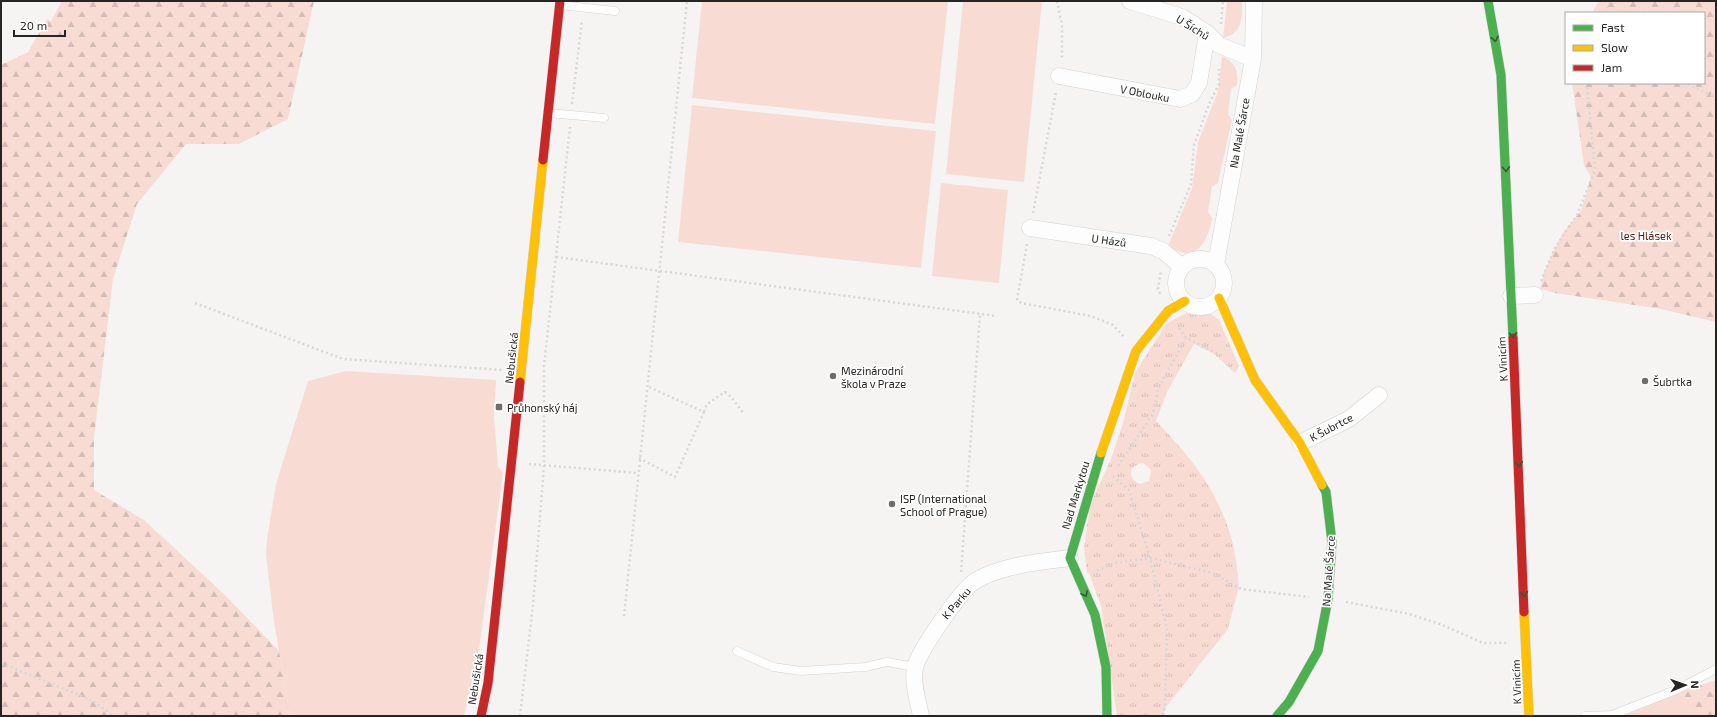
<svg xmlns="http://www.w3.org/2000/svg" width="1717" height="717" font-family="'Exo 2',sans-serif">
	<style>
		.grass { fill: #f8dcd4 }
		.forest { fill: url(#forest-firs) }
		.park { fill: url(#park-tufts); fill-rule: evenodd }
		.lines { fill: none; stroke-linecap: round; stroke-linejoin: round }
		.lane-casing { stroke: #d3d2d1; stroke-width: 9 }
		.street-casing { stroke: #d3d2d1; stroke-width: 17 }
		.fast-casing { stroke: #d3d2d1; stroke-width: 10 }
		.slow-casing { stroke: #d3d2d1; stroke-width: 10 }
		.jam-casing { stroke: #d3d2d1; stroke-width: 10 }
		.path { stroke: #d8d7d7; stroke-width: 2.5; stroke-dasharray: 2 3; stroke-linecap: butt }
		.lane { stroke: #fefdfd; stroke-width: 8 }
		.street { stroke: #fefdfd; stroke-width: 16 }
		.fast { stroke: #4caf50; stroke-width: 9 }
		.slow { stroke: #ffc107; stroke-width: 9 }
		.jam { stroke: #c62828; stroke-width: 9 }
		.oneway { stroke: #355c36 }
		.poi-dot { fill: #6f6d6c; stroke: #fff; stroke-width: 1.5 }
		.labels { text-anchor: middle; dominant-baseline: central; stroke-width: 3.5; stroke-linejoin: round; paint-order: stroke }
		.street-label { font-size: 11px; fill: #262524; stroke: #fff }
		.park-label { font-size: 11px; fill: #541c0c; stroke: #fff }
		.poi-label { font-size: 11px; fill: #262524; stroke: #fff; text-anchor: start }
	</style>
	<defs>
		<pattern id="forest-firs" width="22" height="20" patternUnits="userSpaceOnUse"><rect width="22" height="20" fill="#f8dcd4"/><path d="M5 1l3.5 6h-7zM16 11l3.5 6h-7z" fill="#d4bdb6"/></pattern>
		<pattern id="park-tufts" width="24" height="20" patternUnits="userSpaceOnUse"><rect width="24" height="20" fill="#f8dcd4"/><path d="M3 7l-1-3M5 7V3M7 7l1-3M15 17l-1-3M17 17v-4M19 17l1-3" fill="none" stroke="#d4bdb6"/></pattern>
	</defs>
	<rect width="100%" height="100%" fill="#f6f4f3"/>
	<path class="grass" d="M 702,1 L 948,1 L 935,124 L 692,98 Z
		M 963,1 L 1042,1 L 1024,182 L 946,174 Z
		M 1227,1 L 1242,1 C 1242,19 1243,33 1223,38 Z
		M 1222,56 C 1235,62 1239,71 1237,85 L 1231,89 L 1228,114 L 1232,120 L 1218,183 L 1212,187 L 1208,212 L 1212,218 C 1210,231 1203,254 1186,253 C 1180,253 1174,249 1168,246 L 1192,188 L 1198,142 L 1218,91 Z
		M 692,105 L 936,131 L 921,268 L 678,242 Z
		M 941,183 L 1008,190 L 999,283 L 932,276 Z
		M 346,371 L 496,380 L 494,417 L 498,466 L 503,473 L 478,657 L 464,716 L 290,716 L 274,622 L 266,555 L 267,539 L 276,484 L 308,381 Z
		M 1680,692 L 1692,716 L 1623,716 Z"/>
	<path class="forest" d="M 62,1 L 314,1 L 288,119 L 239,144 L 186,144 L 137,204 L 113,279 L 94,438 L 94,490 L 144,520 L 223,593 L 279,651 L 290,716 L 1,716 L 1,65 L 28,52 L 47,19 L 51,21 Z
		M 1599,1 L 1716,1 L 1716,322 L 1661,309 L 1555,293 L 1540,289 L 1544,272 L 1555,248 L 1564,231 L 1581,211 L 1591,177 L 1584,165 L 1572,83 L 1704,83 L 1704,13 L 1592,13 Z
		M 1716,680 L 1716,716 L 1692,716 L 1680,692 Z"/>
	<path class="park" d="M 1202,312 L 1211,314 L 1219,320 L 1239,366 L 1235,373 L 1214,354 L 1194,344 L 1167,392 L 1156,421 C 1190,456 1217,489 1231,537 C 1236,553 1237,570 1239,586 L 1228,629 L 1166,707 L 1163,716 L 1117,716 L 1101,606 L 1089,573 L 1087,573 L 1084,548 L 1090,505 L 1111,459 L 1123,423 L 1135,373 L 1166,324 L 1184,314 ZM 1143,463 L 1151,470 L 1149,481 L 1140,484 C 1127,479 1128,465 1143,463 Z"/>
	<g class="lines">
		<g class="lane-casing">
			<path id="lane" d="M 560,5 L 615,11
				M 549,113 L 604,118
				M 737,651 L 773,667 L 801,671 L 865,667 L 887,662 L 915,667
				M 1585,716 L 1612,715 L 1676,690 L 1716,669"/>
		</g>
		<g class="street-casing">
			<path id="street" d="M 1130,1 L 1182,17 L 1207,33 L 1219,45 L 1253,59
				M 1059,76 L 1180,99 L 1192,94 L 1199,83 L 1207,33
				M 1030,228 L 1151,246 L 1163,251 L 1182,267
				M1176 283a24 24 0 1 1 48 0a24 24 0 1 1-48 0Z
				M 1216,264 L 1253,59 L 1254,1
				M 1511,296 L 1535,295
				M 1300,443 L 1349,419 L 1379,395
				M 921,716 C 918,701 912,683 915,668 C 917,653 962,589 975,581 C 1002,565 1039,562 1070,558"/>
		</g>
		<g class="fast-casing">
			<path id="fast" d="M 1488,1 L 1501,75 L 1513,338
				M 1101,453 L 1070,558 L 1095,615 L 1106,667 L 1107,716
				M 1277,716 L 1289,702 L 1318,651 L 1328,599 L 1332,542 L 1326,492 L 1322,485"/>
		</g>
		<g class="slow-casing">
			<path id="slow" d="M 1219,298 L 1255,380 L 1300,443 L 1322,485
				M 520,382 L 543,160
				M 1101,453 L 1136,351 L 1168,311 L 1185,301
				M 1524,612 L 1529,716"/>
		</g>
		<g class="jam-casing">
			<path id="jam" d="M 543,160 L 560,1
				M 1513,338 L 1524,612
				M 481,716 L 488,683 L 520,382"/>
		</g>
		<path class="path" d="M 1057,1 L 1062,26 L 1062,60
			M 1605,13 L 1611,1
			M 1221,24 L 1223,1
			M 1678,83 L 1686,84 L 1716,97
			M 572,104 L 582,20
			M 1033,213 L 1056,92
			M 1169,236 L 1191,184 L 1194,145 L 1209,104 L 1219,84 L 1219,69
			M 1027,244 L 1017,300 L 1021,303 L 1091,316 L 1113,325 L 1124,337
			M 556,257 L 996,316
			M 1541,281 L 1555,248 L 1577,215 L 1595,170 L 1587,83
			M 1160,294 L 1158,289 L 1161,270
			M 195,303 L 343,359 L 502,370
			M 1179,328 L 1186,338 L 1223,356
			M 704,412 L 707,404 L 725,392 L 732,398 L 744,414
			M 639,458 L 675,477 L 704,412 L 647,386
			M 529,464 L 638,473
			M 1118,466 L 1153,414 L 1158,389 L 1186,338
			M 1113,476 L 1129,490 L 1150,558 L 1167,629 L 1165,707 L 1163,716
			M 1097,571 L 1114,563 L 1150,558 L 1213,573 L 1241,589 L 1309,597
			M 961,572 L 980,314
			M 1346,602 L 1409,614 L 1440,624 L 1483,643 L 1506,643
			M 624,616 L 687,1
			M 1,665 L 11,667 L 91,700 L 114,716
			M 520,716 L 533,605 L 544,466 L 544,366 L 570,127"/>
		<use href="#lane" class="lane"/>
		<use href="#street" class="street"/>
		<use href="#fast" class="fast"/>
		<use href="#slow" class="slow"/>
		<use href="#jam" class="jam"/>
	</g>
	<defs><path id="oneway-chevron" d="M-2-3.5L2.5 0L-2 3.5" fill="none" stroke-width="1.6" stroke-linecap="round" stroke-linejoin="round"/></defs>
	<g class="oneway">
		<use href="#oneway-chevron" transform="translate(1495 39) rotate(80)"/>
		<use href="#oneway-chevron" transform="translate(1506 169) rotate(87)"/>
		<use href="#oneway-chevron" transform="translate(1513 335) rotate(87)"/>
		<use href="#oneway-chevron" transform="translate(1519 464) rotate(87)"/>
		<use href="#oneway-chevron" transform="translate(1085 594) rotate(64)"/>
		<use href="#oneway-chevron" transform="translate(1524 594) rotate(87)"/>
	</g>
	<g class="poi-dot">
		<circle cx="833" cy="376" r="4"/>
		<circle cx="1645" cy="381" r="4"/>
		<rect x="495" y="403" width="8" height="8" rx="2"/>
		<circle cx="892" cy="504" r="4"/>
	</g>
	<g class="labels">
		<g class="street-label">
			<text transform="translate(1193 27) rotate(32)">U Šíchů</text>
			<text transform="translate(1145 93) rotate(11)">V Oblouku</text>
			<text transform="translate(1239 133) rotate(-80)">Na Malé Šárce</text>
			<text transform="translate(1109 240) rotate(8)">U Házů</text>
			<text transform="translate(511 358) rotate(-84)">Nebušická</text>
			<text transform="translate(1502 359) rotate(-93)">K Vinicím</text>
			<text transform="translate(1331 427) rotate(-28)">K Šubrtce</text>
			<text transform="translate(1075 495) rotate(-73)">Nad Markytou</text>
			<text transform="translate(1328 571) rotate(-86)">Na Malé Šárce</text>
			<text transform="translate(956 603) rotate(-50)">K Parku</text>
			<text transform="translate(475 679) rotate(-81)">Nebušická</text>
			<text transform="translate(1516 682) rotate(-92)">K Vinicím</text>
		</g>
		<g class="park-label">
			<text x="1646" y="235">les Hlásek</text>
		</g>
		<g class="poi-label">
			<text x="841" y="370">Mezinárodní<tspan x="841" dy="13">škola v Praze</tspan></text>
			<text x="1653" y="381">Šubrtka</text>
			<text x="507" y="407">Průhonský háj</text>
			<text x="900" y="498">ISP (International<tspan x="900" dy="13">School of Prague)</tspan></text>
		</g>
	</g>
	<rect width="1717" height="717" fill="none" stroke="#262524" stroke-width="4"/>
	<rect x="1565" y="12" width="140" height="72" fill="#ffffff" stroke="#a8a8a7"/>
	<rect x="1573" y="25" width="20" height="6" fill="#4caf50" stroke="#a8a8a7"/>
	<text x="1601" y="32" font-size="12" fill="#262524">Fast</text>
	<rect x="1573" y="45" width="20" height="6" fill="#ffc107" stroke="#a8a8a7"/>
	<text x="1601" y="52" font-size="12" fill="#262524">Slow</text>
	<rect x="1573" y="65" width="20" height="6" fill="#c62828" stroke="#a8a8a7"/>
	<text x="1601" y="72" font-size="12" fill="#262524">Jam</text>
	<g transform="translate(1685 685) rotate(88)" stroke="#ffffff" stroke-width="3" paint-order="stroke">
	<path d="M0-3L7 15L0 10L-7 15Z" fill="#262524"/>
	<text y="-6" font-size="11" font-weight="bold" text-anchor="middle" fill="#262524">N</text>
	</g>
	<path d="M14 30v6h51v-6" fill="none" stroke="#262524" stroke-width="2"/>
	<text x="20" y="30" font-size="12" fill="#262524" stroke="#ffffff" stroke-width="3" paint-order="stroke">20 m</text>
</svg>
